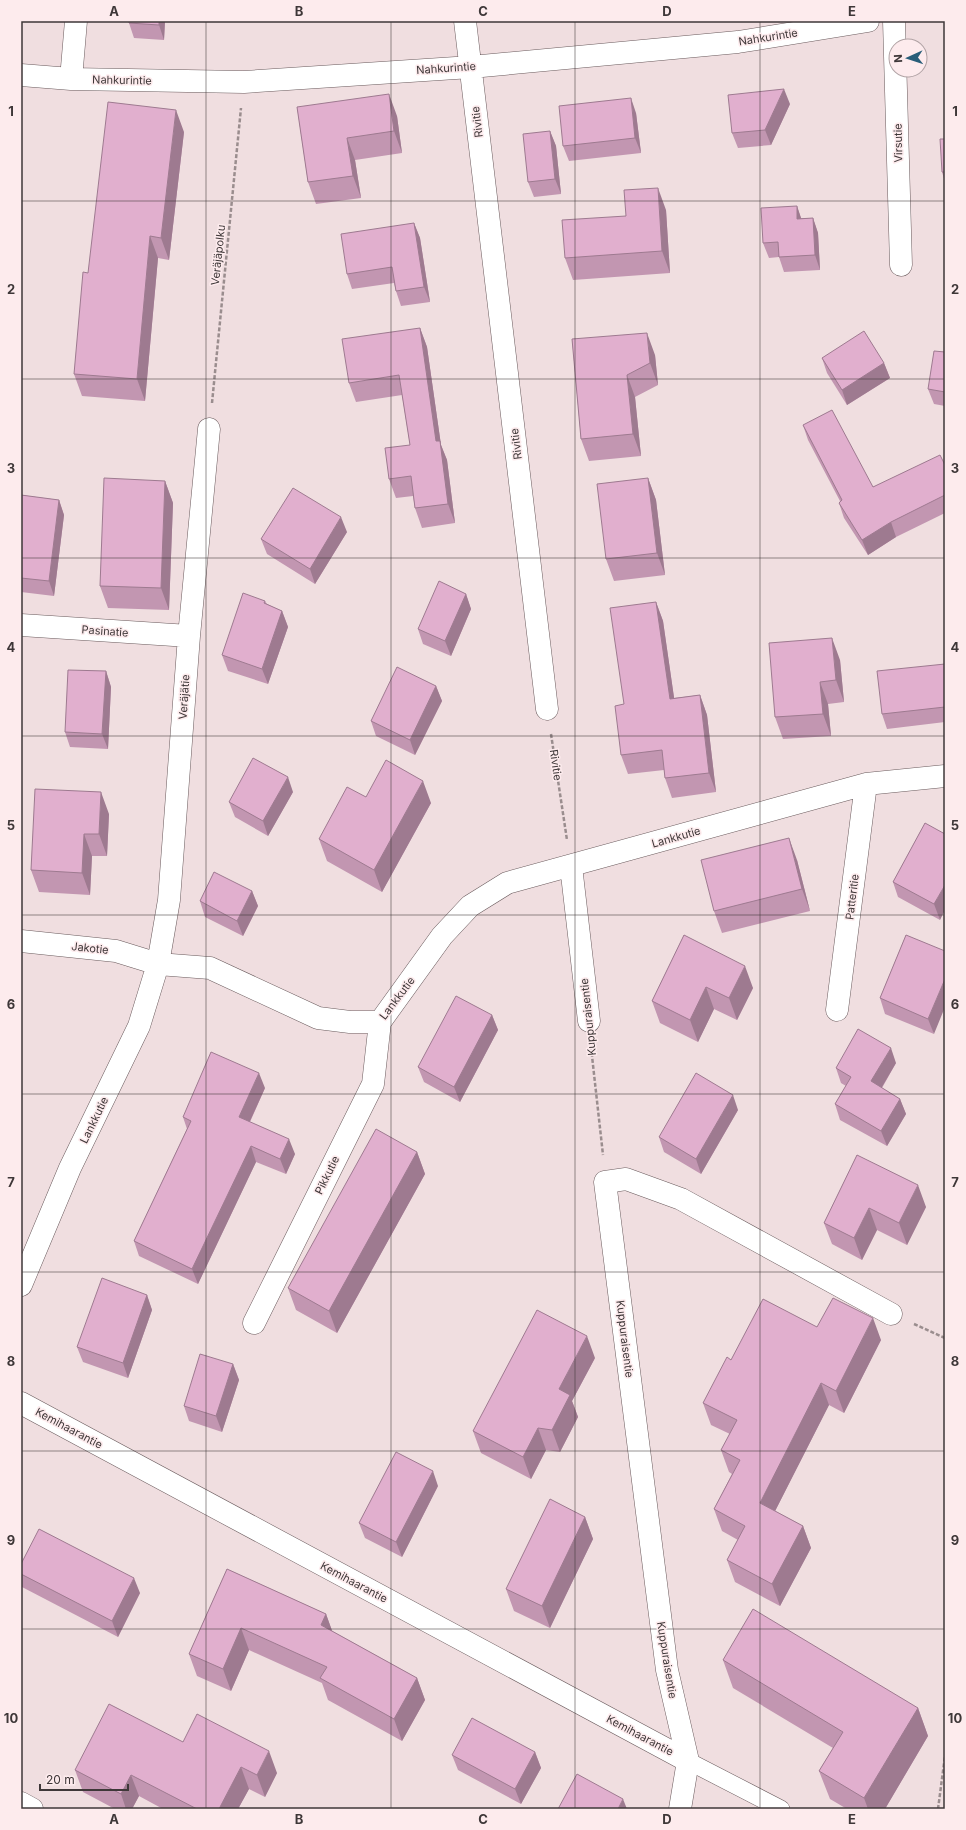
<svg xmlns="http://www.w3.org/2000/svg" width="966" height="1830" font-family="Inter,sans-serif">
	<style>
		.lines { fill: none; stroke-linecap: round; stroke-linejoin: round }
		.lane-casing { stroke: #6a5b5d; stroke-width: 18 }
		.street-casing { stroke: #6a5b5d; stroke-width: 23 }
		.path { stroke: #9a8d8e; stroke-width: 2.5; stroke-dasharray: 4 2; stroke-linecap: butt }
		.lane { stroke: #fff; stroke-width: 17 }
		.street { stroke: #fff; stroke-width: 22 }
		.wall { fill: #c296b1 }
		.shaded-wall { fill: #9e7a90 }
		.building { fill: #e1afce; stroke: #9e7a90 }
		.grid { fill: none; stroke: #3e3738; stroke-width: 1; stroke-opacity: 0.55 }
		.labels { text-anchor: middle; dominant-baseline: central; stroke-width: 3; stroke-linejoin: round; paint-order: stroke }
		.street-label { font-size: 11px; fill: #3e3738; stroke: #fdebed }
		.neatline { fill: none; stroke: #3e3738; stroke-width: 1.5 }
		.grid-label { font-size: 13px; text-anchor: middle; font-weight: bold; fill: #3e3738 }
	</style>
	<rect width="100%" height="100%" fill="#f0dee0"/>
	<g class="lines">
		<g class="lane-casing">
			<path id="lane" d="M 688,1761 L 781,1809"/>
		</g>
		<g class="street-casing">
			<path id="street" d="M 465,21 L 547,709
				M 894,21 L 901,265
				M 21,75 L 71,79 L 244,82 L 471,67 L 738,42 L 868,21
				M 71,79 L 76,21
				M 21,625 L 189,636
				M 571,866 L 589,1021
				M 21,941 L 116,951 L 158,964 L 210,968 L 318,1018 L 350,1022 L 380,1022
				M 837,1010 L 866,784
				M 21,1285 L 70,1168 L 139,1026 L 158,964 L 169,900 L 189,636 L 209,429
				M 254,1323 L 373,1084 L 380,1022 L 442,936 L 470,906 L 507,883 L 866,784 L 945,776
				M 21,1403 L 688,1761
				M 21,1803 L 32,1809
				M 680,1809 L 688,1761 L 667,1670 L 605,1182 L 626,1179 L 681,1199 L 891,1314"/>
		</g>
		<path class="path" d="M 212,403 L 241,108
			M 551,734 L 567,840
			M 591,1047 L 603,1155
			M 914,1324 L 945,1338
			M 938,1809 L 945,1756"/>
		<use href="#lane" class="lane"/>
		<use href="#street" class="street"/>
	</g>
	<path class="wall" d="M 165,21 L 164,40 L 134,38 L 129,23 Z
		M 790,104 L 771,145 L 738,148 L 732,133 Z
		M 297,107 L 397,116 L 402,153 L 355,160 L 361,198 L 316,204 L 308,182 Z
		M 636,113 L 641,153 L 569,161 L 563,146 Z
		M 550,131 L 556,146 L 561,194 L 534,197 L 528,182 Z
		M 184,132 L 169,260 L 158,258 L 145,401 L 82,396 L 74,374 L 88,273 Z
		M 945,139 L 945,182 L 942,172 Z
		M 797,206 L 801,218 L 813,218 L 818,233 L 820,270 L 784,272 L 779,257 L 769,258 L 763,243 Z
		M 666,210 L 670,273 L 573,280 L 565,258 L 626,216 Z
		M 414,223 L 420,238 L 430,302 L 401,306 L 396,291 L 394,283 L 352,289 L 347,274 Z
		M 420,328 L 427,347 L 441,445 L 447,460 L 455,523 L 422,528 L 415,508 L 413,496 L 396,498 L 389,479 L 410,445 L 402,395 L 356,402 L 349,383 Z
		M 572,339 L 655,355 L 658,385 L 635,397 L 641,456 L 589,461 L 581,439 Z
		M 945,352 L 945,406 L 934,404 L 928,389 Z
		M 822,358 L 884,363 L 890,378 L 847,405 L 827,373 Z
		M 803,425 L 873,487 L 945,465 L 945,513 L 896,537 L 868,555 L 844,518 L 839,503 L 840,501 L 808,440 Z
		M 648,478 L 656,500 L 665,575 L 614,581 L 606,559 Z
		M 165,481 L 173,503 L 169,610 L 108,608 L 100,586 Z
		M 21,495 L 59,500 L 64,515 L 54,596 L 21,592 Z
		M 347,532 L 315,584 L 267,554 L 261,539 Z
		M 466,594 L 471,609 L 451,656 L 423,644 L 418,629 Z
		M 265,601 L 267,604 L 282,611 L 288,627 L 268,684 L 228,671 L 222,655 Z
		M 656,602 L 663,621 L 674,698 L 700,695 L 707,715 L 716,792 L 672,798 L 665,778 L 664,770 L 628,774 L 621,755 L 624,704 Z
		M 840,660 L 844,702 L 828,704 L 831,736 L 783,739 L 775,717 Z
		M 945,664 L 945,722 L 887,729 L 882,714 Z
		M 106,671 L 111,687 L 108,749 L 70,747 L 65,732 Z
		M 436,686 L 442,701 L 415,755 L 376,736 L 371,721 Z
		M 293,792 L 268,836 L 235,817 L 229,802 Z
		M 366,797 L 431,803 L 382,892 L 327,861 L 319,839 Z
		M 109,814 L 107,856 L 92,856 L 90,895 L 39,892 L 31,870 Z
		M 925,823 L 940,920 L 898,897 L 893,882 Z
		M 797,860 L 810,911 L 722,933 L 714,911 Z
		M 252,891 L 258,906 L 243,936 L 205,917 L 200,901 Z
		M 684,935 L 753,988 L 737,1020 L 714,1009 L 698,1042 L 660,1023 L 652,1001 Z
		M 906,935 L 934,1034 L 885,1014 L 880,998 Z
		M 492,1015 L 498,1030 L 460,1102 L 424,1082 L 418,1067 Z
		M 896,1063 L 882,1088 L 900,1099 L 906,1114 L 887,1146 L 840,1120 L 835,1104 L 846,1086 L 841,1083 L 836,1068 Z
		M 265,1088 L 250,1122 L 295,1154 L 286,1174 L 256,1162 L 198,1284 L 139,1256 L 134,1241 L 187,1129 L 183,1117 Z
		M 738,1110 L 701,1174 L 664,1152 L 659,1137 Z
		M 417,1152 L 425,1174 L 337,1333 L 296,1310 L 288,1288 Z
		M 857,1155 L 926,1207 L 907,1245 L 877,1230 L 862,1260 L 832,1244 L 824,1223 Z
		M 147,1295 L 152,1310 L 128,1378 L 83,1362 L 77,1347 Z
		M 817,1327 L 881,1340 L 844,1413 L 829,1405 L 775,1511 L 803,1526 L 811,1548 L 780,1606 L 735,1582 L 727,1560 L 738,1540 L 722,1531 L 714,1509 L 732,1474 L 729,1472 L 721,1450 L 730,1434 L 711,1425 L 703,1403 L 731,1360 Z
		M 595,1358 L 572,1401 L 578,1417 L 560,1452 L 546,1450 L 531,1479 L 481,1453 L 473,1431 Z
		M 233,1364 L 239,1380 L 222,1432 L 189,1421 L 184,1406 Z
		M 438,1486 L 402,1557 L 365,1538 L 359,1523 Z
		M 585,1517 L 593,1539 L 550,1628 L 514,1611 L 506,1589 Z
		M 21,1564 L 140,1593 L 118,1637 L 22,1587 L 21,1584 Z
		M 227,1569 L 326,1614 L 332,1631 L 417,1678 L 425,1700 L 402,1741 L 328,1700 L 322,1683 L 249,1650 L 231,1691 L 197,1676 L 189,1654 Z
		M 723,1660 L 918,1708 L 928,1736 L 885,1809 L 847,1809 L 830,1799 L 819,1771 L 833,1748 L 733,1688 Z
		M 183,1742 L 277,1773 L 265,1797 L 249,1789 L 238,1809 L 163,1809 L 139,1796 L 132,1809 L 115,1809 L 83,1792 L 75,1770 Z
		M 535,1752 L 541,1768 L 521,1804 L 458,1770 L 452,1755 Z"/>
	<path class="shaded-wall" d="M 159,21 L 165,21 L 164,40 L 159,25 Z
		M 784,89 L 790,104 L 771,145 L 765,130 Z
		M 389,94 L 397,116 L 402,153 L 394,131 Z
		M 631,98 L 636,113 L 641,153 L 635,138 Z
		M 176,110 L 184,132 L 169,260 L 161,238 Z
		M 550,131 L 556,146 L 561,194 L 555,179 Z
		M 347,138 L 355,160 L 361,198 L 353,176 Z
		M 658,188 L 666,210 L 670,273 L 662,251 Z
		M 797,206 L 802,221 L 797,219 Z
		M 813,218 L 818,233 L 820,270 L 815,255 Z
		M 414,223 L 420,238 L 430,302 L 424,287 Z
		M 150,236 L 158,258 L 145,401 L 137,379 Z
		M 420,328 L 427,347 L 441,445 L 447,460 L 455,523 L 448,504 L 436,441 Z
		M 647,333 L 655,355 L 658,385 L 650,363 Z
		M 884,363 L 890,378 L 847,405 L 842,390 Z
		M 627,375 L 635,397 L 641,456 L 633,434 Z
		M 648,478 L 656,500 L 665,575 L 657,553 Z
		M 165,481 L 173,503 L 169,610 L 161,588 Z
		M 59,500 L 64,515 L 54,596 L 49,581 Z
		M 341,517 L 347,532 L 315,584 L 310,569 Z
		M 891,522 L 896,537 L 868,555 L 862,540 Z
		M 466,594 L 471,609 L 451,656 L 445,641 Z
		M 656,602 L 663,621 L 677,718 L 670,699 Z
		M 282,611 L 288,627 L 268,684 L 262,669 Z
		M 832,638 L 840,660 L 844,702 L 836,680 Z
		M 106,671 L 111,687 L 108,749 L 102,734 Z
		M 820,682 L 828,704 L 831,736 L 823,714 Z
		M 436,686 L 442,701 L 415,755 L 410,740 Z
		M 700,695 L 707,715 L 716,792 L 709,773 Z
		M 288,777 L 293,792 L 268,836 L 263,821 Z
		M 423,781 L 431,803 L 382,892 L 374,870 Z
		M 101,792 L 109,814 L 107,856 L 99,834 Z
		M 84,834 L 92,856 L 90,895 L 82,873 Z
		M 789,838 L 797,860 L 810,911 L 802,889 Z
		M 945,885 L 945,910 L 940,920 L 934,904 Z
		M 252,891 L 258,906 L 243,936 L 237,921 Z
		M 745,966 L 753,988 L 737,1020 L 729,998 Z
		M 945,979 L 945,1007 L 934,1034 L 928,1019 Z
		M 706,987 L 714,1009 L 698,1042 L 690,1020 Z
		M 492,1015 L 498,1030 L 460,1102 L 454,1087 Z
		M 891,1048 L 896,1063 L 876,1097 L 871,1081 Z
		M 259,1073 L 265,1088 L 245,1132 L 239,1117 Z
		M 733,1095 L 738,1110 L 701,1174 L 696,1159 Z
		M 900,1099 L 906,1114 L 887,1146 L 881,1131 Z
		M 289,1139 L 295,1154 L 286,1174 L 280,1159 Z
		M 251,1146 L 256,1162 L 198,1284 L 192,1269 Z
		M 417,1152 L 425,1174 L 337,1333 L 329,1311 Z
		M 918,1185 L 926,1207 L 907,1245 L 899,1223 Z
		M 869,1208 L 877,1230 L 862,1260 L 854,1238 Z
		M 147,1295 L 152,1310 L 128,1378 L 123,1363 Z
		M 873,1318 L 881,1340 L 844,1413 L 836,1391 Z
		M 587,1336 L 595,1358 L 572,1401 L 578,1417 L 560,1452 L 552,1430 L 559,1389 Z
		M 233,1364 L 239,1380 L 222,1432 L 216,1416 Z
		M 821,1383 L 829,1405 L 768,1525 L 760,1503 Z
		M 538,1428 L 546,1450 L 531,1479 L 523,1457 Z
		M 433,1471 L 438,1486 L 402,1557 L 396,1542 Z
		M 585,1517 L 593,1539 L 550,1628 L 542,1606 Z
		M 803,1526 L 811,1548 L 780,1606 L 772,1584 Z
		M 134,1578 L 140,1593 L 118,1637 L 112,1621 Z
		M 326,1614 L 334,1636 L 321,1625 Z
		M 241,1628 L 249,1650 L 231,1691 L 223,1669 Z
		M 417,1678 L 425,1700 L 402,1741 L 394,1719 Z
		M 918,1708 L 928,1736 L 885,1809 L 868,1809 L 864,1798 Z
		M 269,1751 L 277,1773 L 265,1797 L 257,1775 Z
		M 535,1752 L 541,1768 L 521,1804 L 515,1789 Z
		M 241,1767 L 249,1789 L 238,1809 L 219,1809 Z
		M 131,1775 L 139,1796 L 132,1809 L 126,1809 L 121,1794 Z
		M 623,1799 L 627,1809 L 618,1809 Z"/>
	<path class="building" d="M 129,21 L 159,21 L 159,25 L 129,23 Z
		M 784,89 L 765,130 L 732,133 L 728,95 Z
		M 389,94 L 394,131 L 347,138 L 353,176 L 308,182 L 297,107 Z
		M 631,98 L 635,138 L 563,146 L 559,106 Z
		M 108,102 L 176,110 L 161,238 L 150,236 L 137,379 L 74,374 L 83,272 L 88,273 Z
		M 550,131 L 555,179 L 528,182 L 523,134 Z
		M 940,139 L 945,139 L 945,172 L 942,172 Z
		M 658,188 L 662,251 L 565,258 L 562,220 L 626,216 L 624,190 Z
		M 797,206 L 797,219 L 813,218 L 815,255 L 779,257 L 778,242 L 763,243 L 761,208 Z
		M 414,223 L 424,287 L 396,291 L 392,267 L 347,274 L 341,234 Z
		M 420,328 L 436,441 L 440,441 L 448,504 L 415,508 L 411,476 L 389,479 L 385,448 L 410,445 L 399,375 L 349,383 L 342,339 Z
		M 864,331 L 884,363 L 842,390 L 822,358 Z
		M 647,333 L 650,363 L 627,375 L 633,434 L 581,439 L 572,339 Z
		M 934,351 L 945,352 L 945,392 L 928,389 Z
		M 832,410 L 873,487 L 940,455 L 945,465 L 945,495 L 891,522 L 862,540 L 839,503 L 842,500 L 803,425 Z
		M 104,478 L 165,481 L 161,588 L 100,586 Z
		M 648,478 L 657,553 L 606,559 L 597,484 Z
		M 293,488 L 341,517 L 310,569 L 261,539 Z
		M 21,495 L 59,500 L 49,581 L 21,578 Z
		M 439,581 L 466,594 L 445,641 L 418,629 Z
		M 243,593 L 265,601 L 264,603 L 282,611 L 262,669 L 222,655 Z
		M 656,602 L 670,699 L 700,695 L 709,773 L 665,778 L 662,750 L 621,755 L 615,706 L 624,704 L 610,608 Z
		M 832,638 L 836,680 L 820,682 L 823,714 L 775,717 L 769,643 Z
		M 945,664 L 945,707 L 882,714 L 877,671 Z
		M 397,667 L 436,686 L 410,740 L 371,721 Z
		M 68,670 L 106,671 L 102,734 L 65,732 Z
		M 253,758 L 288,777 L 263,821 L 229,802 Z
		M 386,760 L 423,781 L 374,870 L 319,839 L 347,787 L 366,797 Z
		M 35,789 L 101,792 L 99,834 L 84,834 L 82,873 L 31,870 Z
		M 925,823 L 945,834 L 945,885 L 934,904 L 893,882 Z
		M 789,838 L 802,889 L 714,911 L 701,860 Z
		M 214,872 L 252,891 L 237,921 L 200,901 Z
		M 684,935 L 745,966 L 729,998 L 706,987 L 690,1020 L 652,1001 Z
		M 906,935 L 945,951 L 945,979 L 928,1019 L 880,998 Z
		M 456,996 L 492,1015 L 454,1087 L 418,1067 Z
		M 858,1029 L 891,1048 L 871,1081 L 900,1099 L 881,1131 L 835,1104 L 851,1077 L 836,1068 Z
		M 211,1052 L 259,1073 L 239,1117 L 289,1139 L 280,1159 L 251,1146 L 192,1269 L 134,1241 L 191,1121 L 183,1117 Z
		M 696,1073 L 733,1095 L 696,1159 L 659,1137 Z
		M 376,1129 L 417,1152 L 329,1311 L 288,1288 Z
		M 857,1155 L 918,1185 L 899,1223 L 869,1208 L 854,1238 L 824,1223 Z
		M 102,1278 L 147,1295 L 123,1363 L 77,1347 Z
		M 833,1298 L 873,1318 L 836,1391 L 821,1383 L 760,1503 L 803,1526 L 772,1584 L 727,1560 L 745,1526 L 714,1509 L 740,1460 L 721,1450 L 737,1420 L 703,1403 L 727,1357 L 731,1360 L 763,1299 L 817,1327 Z
		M 537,1310 L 587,1336 L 559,1389 L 570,1395 L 552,1430 L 538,1428 L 523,1457 L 473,1431 Z
		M 200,1354 L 233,1364 L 216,1416 L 184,1406 Z
		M 396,1452 L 433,1471 L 396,1542 L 359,1523 Z
		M 550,1499 L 585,1517 L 542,1606 L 506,1589 Z
		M 39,1529 L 134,1578 L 112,1621 L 21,1574 L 21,1564 Z
		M 227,1569 L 326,1614 L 321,1625 L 417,1678 L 394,1719 L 320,1678 L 327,1667 L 241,1628 L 223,1669 L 189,1654 Z
		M 753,1609 L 918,1708 L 864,1798 L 819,1771 L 843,1732 L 723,1660 Z
		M 109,1704 L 183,1742 L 197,1714 L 269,1751 L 257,1775 L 241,1767 L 219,1809 L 197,1809 L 131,1775 L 121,1794 L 75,1770 Z
		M 472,1718 L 535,1752 L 515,1789 L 452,1755 Z
		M 577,1774 L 623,1799 L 618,1809 L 558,1809 Z"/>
	<path class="grid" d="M 206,21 L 206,1809M 391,21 L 391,1809M 575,21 L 575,1809M 760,21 L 760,1809M 21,201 L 945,201M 21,379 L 945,379M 21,558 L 945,558M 21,736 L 945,736M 21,915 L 945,915M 21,1094 L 945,1094M 21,1272 L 945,1272M 21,1451 L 945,1451M 21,1629 L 945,1629"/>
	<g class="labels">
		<g class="street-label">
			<text transform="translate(768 37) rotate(-9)">Nahkurintie</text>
			<text transform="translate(446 68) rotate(-4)">Nahkurintie</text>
			<text transform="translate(122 80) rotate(1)">Nahkurintie</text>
			<text transform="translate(477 122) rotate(-97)">Rivitie</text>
			<text transform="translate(898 143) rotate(-91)">Virsutie</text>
			<text transform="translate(218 255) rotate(-84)">Veräjäpolku</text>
			<text transform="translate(516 444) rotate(-97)">Rivitie</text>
			<text transform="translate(105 631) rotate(4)">Pasinatie</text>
			<text transform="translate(184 697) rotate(-86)">Veräjätie</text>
			<text transform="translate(556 765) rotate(82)">Rivitie</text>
			<text transform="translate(676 837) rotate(-16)">Lankkutie</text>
			<text transform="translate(852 897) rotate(-83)">Patteritie</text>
			<text transform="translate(90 948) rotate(6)">Jakotie</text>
			<text transform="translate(397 998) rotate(-53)">Lankkutie</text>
			<text transform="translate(588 1017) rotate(-96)">Kuppuraisentie</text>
			<text transform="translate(94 1120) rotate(-64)">Lankkutie</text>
			<text transform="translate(327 1175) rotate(-64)">Pikkutie</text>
			<text transform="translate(625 1339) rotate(83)">Kuppuraisentie</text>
			<text transform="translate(69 1428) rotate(28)">Kemihaarantie</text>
			<text transform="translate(354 1582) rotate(28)">Kemihaarantie</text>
			<text transform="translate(667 1660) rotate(81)">Kuppuraisentie</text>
			<text transform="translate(640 1735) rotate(28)">Kemihaarantie</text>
		</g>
	</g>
	<rect width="966" height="1830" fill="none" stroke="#fdebed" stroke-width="44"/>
	<g transform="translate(908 58) rotate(267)"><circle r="19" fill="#fdebed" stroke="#b1a3a5"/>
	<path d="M0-3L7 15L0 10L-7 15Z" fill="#295e79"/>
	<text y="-6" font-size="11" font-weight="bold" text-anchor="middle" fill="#3e3738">N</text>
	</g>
	<path d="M40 1784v6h88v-6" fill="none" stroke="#3e3738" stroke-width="2"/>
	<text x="46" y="1784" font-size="12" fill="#3e3738" stroke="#fdebed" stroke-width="3" paint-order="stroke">20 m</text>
	<rect x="22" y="22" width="922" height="1786" class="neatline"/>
	<g class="grid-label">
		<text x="114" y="16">A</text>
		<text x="299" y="16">B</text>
		<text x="483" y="16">C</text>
		<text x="667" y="16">D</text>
		<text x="852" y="16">E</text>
		<text x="11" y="116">1</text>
		<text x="955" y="116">1</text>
		<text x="11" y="294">2</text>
		<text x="955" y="294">2</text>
		<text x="11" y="473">3</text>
		<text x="955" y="473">3</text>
		<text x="11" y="652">4</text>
		<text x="955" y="652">4</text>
		<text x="11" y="830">5</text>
		<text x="955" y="830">5</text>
		<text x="11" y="1009">6</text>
		<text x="955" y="1009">6</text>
		<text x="11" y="1187">7</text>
		<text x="955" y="1187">7</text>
		<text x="11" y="1366">8</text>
		<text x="955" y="1366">8</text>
		<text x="11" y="1545">9</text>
		<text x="955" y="1545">9</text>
		<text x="11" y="1723">10</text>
		<text x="955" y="1723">10</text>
		<text x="114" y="1824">A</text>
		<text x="299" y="1824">B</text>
		<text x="483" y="1824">C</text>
		<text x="667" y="1824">D</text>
		<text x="852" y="1824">E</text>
	</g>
</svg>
